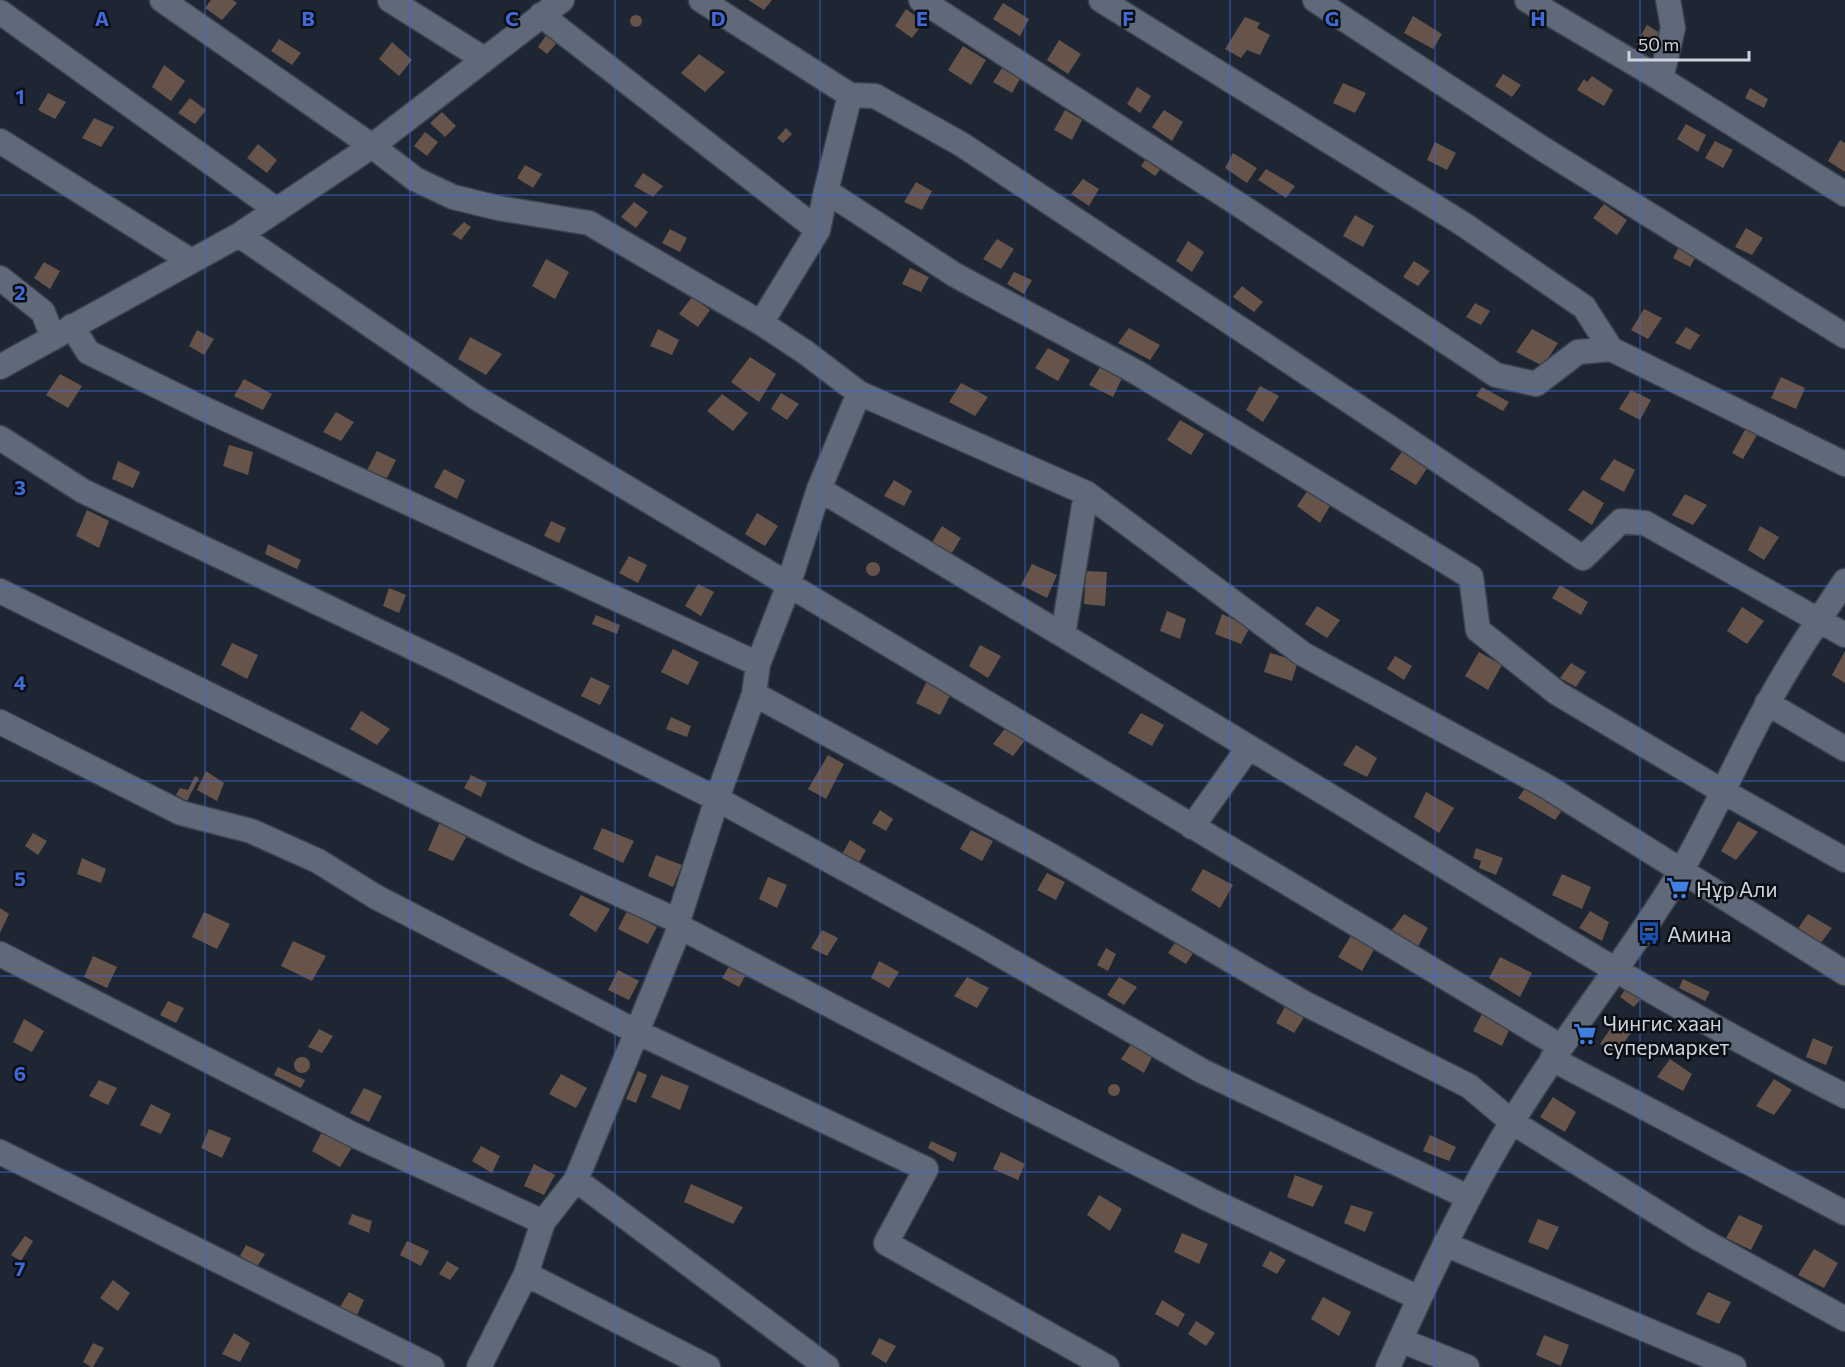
<svg xmlns="http://www.w3.org/2000/svg" width="1845" height="1367" font-family="Commissioner,sans-serif">
	<style>
		.building { fill: #66544a }
		.lines { fill: none; stroke-linecap: round; stroke-linejoin: round }
		.minor-casing { stroke: #3b424d; stroke-width: 27 }
		.minor { stroke: #60697a; stroke-width: 24 }
		.grid { fill: none; stroke: #4069d9; stroke-width: 1.5; stroke-opacity: 0.55 }
		.labels { text-anchor: middle; dominant-baseline: central; stroke-width: 5; stroke-linejoin: round; paint-order: stroke }
		.poi-label { font-size: 21px; fill: #ced4dd; stroke: #0b0f15; text-anchor: start }
		.grid-label { font-size: 20px; text-anchor: middle; font-weight: bold; fill: #4069d9; stroke: #0b0f15; stroke-width: 5; stroke-linejoin: round; paint-order: stroke }
	</style>
	<rect width="100%" height="100%" fill="#1e2634"/>
	<path class="building" d="M 211,0 L 233,0 L 237,3 L 222,20 L 205,8 Z
		M 748,0 L 772,0 L 764,10 Z
		M 1003,3 L 1029,19 L 1020,36 L 993,19 Z
		M 906,9 L 924,22 L 912,38 L 895,26 Z
		M630 21a6 6 0 1 1 12 0a6 6 0 1 1-12 0Z
		M 1413,16 L 1442,34 L 1433,49 L 1404,33 Z
		M 1245,17 L 1260,23 L 1257,28 L 1270,35 L 1260,55 L 1247,50 L 1241,58 L 1225,49 Z
		M 1647,25 L 1660,33 L 1650,52 L 1636,44 Z
		M 547,34 L 557,43 L 547,54 L 538,47 Z
		M 279,39 L 301,53 L 292,65 L 271,51 Z
		M 1059,40 L 1081,54 L 1068,74 L 1047,60 Z
		M 392,42 L 412,60 L 399,76 L 379,59 Z
		M 963,46 L 986,60 L 971,85 L 948,70 Z
		M 699,54 L 725,72 L 705,92 L 681,73 Z
		M 164,65 L 185,81 L 171,101 L 152,87 Z
		M 1002,68 L 1020,79 L 1012,93 L 993,82 Z
		M 1503,74 L 1521,85 L 1512,97 L 1495,86 Z
		M 1592,76 L 1613,90 L 1604,106 L 1577,90 L 1584,79 L 1587,82 Z
		M 1343,83 L 1366,93 L 1355,113 L 1333,103 Z
		M 1137,87 L 1151,96 L 1140,113 L 1127,104 Z
		M 1750,88 L 1768,99 L 1764,108 L 1745,98 Z
		M 48,93 L 66,102 L 55,119 L 38,110 Z
		M 190,98 L 206,110 L 195,124 L 178,113 Z
		M 1065,110 L 1082,120 L 1072,140 L 1054,130 Z
		M 1164,110 L 1183,122 L 1172,141 L 1152,127 Z
		M 442,112 L 456,126 L 445,137 L 430,123 Z
		M 94,118 L 114,127 L 101,147 L 82,138 Z
		M 1686,124 L 1706,135 L 1698,152 L 1677,139 Z
		M 786,128 L 792,134 L 783,143 L 777,138 Z
		M 425,132 L 438,142 L 427,156 L 414,146 Z
		M 1840,140 L 1845,143 L 1845,172 L 1828,161 Z
		M 1715,141 L 1733,150 L 1723,168 L 1705,158 Z
		M 1435,142 L 1456,153 L 1447,170 L 1427,160 Z
		M 258,144 L 277,160 L 267,173 L 247,158 Z
		M 1233,153 L 1257,168 L 1247,183 L 1225,168 Z
		M 1148,156 L 1162,167 L 1155,176 L 1141,166 Z
		M 525,165 L 542,174 L 533,188 L 517,178 Z
		M 1266,169 L 1295,186 L 1286,198 L 1258,180 Z
		M 643,173 L 663,186 L 653,197 L 634,186 Z
		M 1083,179 L 1099,189 L 1089,206 L 1071,194 Z
		M 916,182 L 932,191 L 922,210 L 904,202 Z
		M 634,202 L 648,212 L 636,228 L 621,217 Z
		M 1604,204 L 1627,220 L 1617,235 L 1593,218 Z
		M 1355,215 L 1374,226 L 1363,247 L 1343,236 Z
		M 464,222 L 471,227 L 461,240 L 452,234 Z
		M 1746,228 L 1763,238 L 1752,255 L 1735,247 Z
		M 670,229 L 687,238 L 680,252 L 662,243 Z
		M 997,239 L 1014,249 L 1001,269 L 983,259 Z
		M 1188,241 L 1204,252 L 1192,272 L 1176,261 Z
		M 1682,241 L 1699,251 L 1690,267 L 1673,258 Z
		M 546,259 L 569,272 L 555,299 L 532,286 Z
		M 1414,261 L 1430,271 L 1418,286 L 1403,277 Z
		M 44,262 L 60,271 L 50,289 L 34,278 Z
		M 910,268 L 929,277 L 921,292 L 902,284 Z
		M 1014,272 L 1032,280 L 1024,294 L 1007,284 Z
		M 1242,286 L 1263,302 L 1254,312 L 1233,297 Z
		M 692,297 L 710,310 L 698,327 L 679,314 Z
		M 1475,303 L 1490,311 L 1481,325 L 1466,317 Z
		M 1644,309 L 1662,318 L 1648,339 L 1631,330 Z
		M 1686,327 L 1700,335 L 1690,350 L 1675,343 Z
		M 1129,328 L 1160,345 L 1150,360 L 1118,343 Z
		M 658,329 L 679,340 L 672,355 L 650,346 Z
		M 1532,329 L 1558,343 L 1543,366 L 1516,352 Z
		M 197,330 L 214,339 L 204,355 L 189,346 Z
		M 470,337 L 502,354 L 486,375 L 458,359 Z
		M 1048,348 L 1070,360 L 1058,381 L 1035,368 Z
		M 750,357 L 776,374 L 759,402 L 731,382 Z
		M 1102,364 L 1123,376 L 1113,397 L 1089,385 Z
		M 60,374 L 82,386 L 68,408 L 46,395 Z
		M 1781,377 L 1805,388 L 1796,409 L 1771,398 Z
		M 244,379 L 272,394 L 263,410 L 234,396 Z
		M 961,383 L 988,397 L 975,416 L 949,402 Z
		M 1260,386 L 1279,396 L 1263,422 L 1246,410 Z
		M 1482,387 L 1509,402 L 1503,411 L 1476,396 Z
		M 1631,390 L 1651,400 L 1640,420 L 1619,409 Z
		M 781,393 L 799,404 L 787,420 L 771,409 Z
		M 722,394 L 748,413 L 733,431 L 707,411 Z
		M 336,412 L 354,422 L 341,441 L 323,432 Z
		M 1180,420 L 1204,434 L 1191,455 L 1167,440 Z
		M 1746,428 L 1757,435 L 1743,459 L 1732,453 Z
		M 229,445 L 253,452 L 248,475 L 223,466 Z
		M 1403,450 L 1428,467 L 1416,485 L 1390,469 Z
		M 377,451 L 396,460 L 387,478 L 367,470 Z
		M 1614,459 L 1635,470 L 1624,492 L 1600,479 Z
		M 118,461 L 140,472 L 133,488 L 112,479 Z
		M 444,469 L 465,480 L 457,499 L 434,487 Z
		M 894,480 L 912,491 L 904,506 L 884,496 Z
		M 1308,490 L 1331,504 L 1320,523 L 1297,506 Z
		M 1583,490 L 1604,503 L 1592,525 L 1568,510 Z
		M 1685,494 L 1707,505 L 1693,525 L 1672,515 Z
		M 87,510 L 109,521 L 99,548 L 76,536 Z
		M 757,513 L 778,526 L 765,546 L 745,534 Z
		M 551,521 L 566,528 L 559,543 L 544,536 Z
		M 942,526 L 961,538 L 950,556 L 931,544 Z
		M 1760,526 L 1779,537 L 1764,560 L 1748,550 Z
		M 268,544 L 301,560 L 297,569 L 265,554 Z
		M 629,556 L 647,565 L 638,583 L 619,573 Z
		M866 569a7 7 0 1 1 14 0a7 7 0 1 1-14 0Z
		M 1032,564 L 1057,575 L 1047,598 L 1021,585 Z
		M 1086,571 L 1107,572 L 1105,606 L 1084,604 Z
		M 698,584 L 714,592 L 701,616 L 685,606 Z
		M 1560,585 L 1588,602 L 1581,615 L 1552,598 Z
		M 389,588 L 406,595 L 399,613 L 383,606 Z
		M 1317,606 L 1340,620 L 1327,638 L 1305,624 Z
		M 1742,607 L 1764,621 L 1747,644 L 1727,631 Z
		M 1167,611 L 1186,619 L 1180,639 L 1160,631 Z
		M 1222,614 L 1250,627 L 1241,644 L 1215,634 Z
		M 596,615 L 620,625 L 617,634 L 592,624 Z
		M 232,643 L 258,655 L 247,679 L 221,665 Z
		M 980,645 L 1001,656 L 988,678 L 969,666 Z
		M 673,649 L 699,662 L 688,685 L 661,672 Z
		M 1845,651 L 1845,683 L 1832,675 Z
		M 1479,652 L 1502,665 L 1488,690 L 1465,676 Z
		M 1270,653 L 1298,661 L 1292,681 L 1264,672 Z
		M 1395,656 L 1412,666 L 1404,680 L 1387,669 Z
		M 1571,663 L 1586,672 L 1576,687 L 1560,678 Z
		M 591,677 L 610,686 L 600,705 L 581,696 Z
		M 929,677 L 953,690 L 940,715 L 916,703 Z
		M 361,711 L 390,729 L 377,745 L 350,729 Z
		M 1141,713 L 1164,725 L 1152,746 L 1128,733 Z
		M 671,717 L 691,726 L 687,737 L 666,729 Z
		M 1006,727 L 1026,739 L 1013,756 L 993,744 Z
		M 1356,745 L 1377,758 L 1367,777 L 1343,765 Z
		M 828,755 L 844,764 L 826,799 L 808,789 Z
		M 206,771 L 224,783 L 217,801 L 197,790 Z
		M 471,775 L 487,783 L 481,797 L 464,788 Z
		M 195,776 L 199,778 L 187,801 L 176,795 L 180,788 L 188,790 Z
		M 1528,784 L 1563,809 L 1555,820 L 1518,798 Z
		M 1426,792 L 1454,808 L 1439,833 L 1414,817 Z
		M 880,810 L 893,819 L 886,831 L 872,823 Z
		M 1738,821 L 1758,832 L 1736,860 L 1721,851 Z
		M 440,822 L 468,834 L 453,861 L 428,850 Z
		M 602,828 L 634,841 L 623,863 L 593,849 Z
		M 971,830 L 993,841 L 982,861 L 960,849 Z
		M 33,833 L 47,841 L 38,855 L 25,846 Z
		M 850,840 L 866,850 L 858,864 L 842,854 Z
		M 1476,848 L 1503,858 L 1496,875 L 1479,868 L 1481,861 L 1473,858 Z
		M 656,855 L 682,865 L 673,887 L 648,876 Z
		M 82,858 L 106,869 L 101,883 L 77,874 Z
		M 1203,869 L 1233,885 L 1220,908 L 1191,890 Z
		M 1047,873 L 1065,882 L 1056,900 L 1037,890 Z
		M 1562,874 L 1591,887 L 1582,909 L 1552,895 Z
		M 768,877 L 787,885 L 777,908 L 759,899 Z
		M 581,895 L 610,909 L 596,932 L 569,915 Z
		M 0,908 L 9,914 L 0,933 Z
		M 627,911 L 657,927 L 648,944 L 618,929 Z
		M 1590,911 L 1609,922 L 1602,941 L 1579,928 Z
		M 204,912 L 230,924 L 217,949 L 192,937 Z
		M 1404,914 L 1428,928 L 1416,950 L 1389,934 Z
		M 1808,914 L 1832,928 L 1820,944 L 1797,930 Z
		M 822,930 L 838,938 L 827,956 L 811,948 Z
		M 1181,934 L 1199,944 L 1186,964 L 1168,953 Z
		M 1352,934 L 1375,948 L 1362,971 L 1338,957 Z
		M 293,941 L 326,956 L 312,981 L 281,966 Z
		M 1106,948 L 1116,954 L 1108,971 L 1097,965 Z
		M 93,956 L 117,967 L 107,988 L 84,977 Z
		M 1500,957 L 1532,973 L 1520,997 L 1489,978 Z
		M 879,961 L 899,972 L 889,988 L 871,978 Z
		M 731,963 L 748,971 L 739,987 L 722,978 Z
		M 618,970 L 639,981 L 629,1000 L 608,990 Z
		M 967,977 L 989,988 L 977,1008 L 954,996 Z
		M 1119,977 L 1137,987 L 1124,1005 L 1107,995 Z
		M 1683,979 L 1710,992 L 1705,1001 L 1679,988 Z
		M 1628,985 L 1643,996 L 1634,1007 L 1620,997 Z
		M 168,1001 L 184,1008 L 176,1023 L 160,1015 Z
		M 1288,1001 L 1307,1013 L 1294,1033 L 1276,1023 Z
		M 1482,1014 L 1510,1028 L 1502,1046 L 1473,1031 Z
		M 24,1019 L 44,1031 L 32,1052 L 13,1042 Z
		M 1615,1022 L 1631,1033 L 1616,1053 L 1600,1044 Z
		M 319,1029 L 333,1036 L 322,1053 L 308,1047 Z
		M 1813,1038 L 1833,1047 L 1826,1065 L 1806,1057 Z
		M 1133,1041 L 1154,1053 L 1144,1073 L 1121,1059 Z
		M294 1065a8 8 0 1 1 16 0a8 8 0 1 1-16 0Z
		M 1670,1059 L 1692,1074 L 1683,1091 L 1657,1077 Z
		M 278,1067 L 305,1080 L 301,1088 L 274,1075 Z
		M 638,1071 L 647,1075 L 636,1103 L 626,1099 Z
		M 561,1074 L 587,1088 L 576,1108 L 549,1094 Z
		M 661,1075 L 689,1086 L 680,1110 L 651,1097 Z
		M 1774,1079 L 1792,1090 L 1774,1115 L 1756,1106 Z
		M 99,1080 L 117,1088 L 108,1105 L 89,1096 Z
		M1108 1090a6 6 0 1 1 12 0a6 6 0 1 1-12 0Z
		M 364,1088 L 382,1096 L 369,1122 L 350,1113 Z
		M 1553,1097 L 1576,1112 L 1565,1132 L 1540,1117 Z
		M 151,1104 L 171,1114 L 161,1134 L 140,1125 Z
		M 209,1129 L 231,1138 L 222,1158 L 201,1148 Z
		M 323,1130 L 353,1146 L 340,1167 L 312,1151 Z
		M 1430,1135 L 1456,1147 L 1449,1161 L 1423,1151 Z
		M 931,1141 L 957,1153 L 953,1162 L 928,1148 Z
		M 481,1146 L 500,1156 L 492,1173 L 472,1161 Z
		M 1001,1152 L 1025,1164 L 1018,1180 L 993,1169 Z
		M 534,1164 L 555,1175 L 544,1195 L 524,1186 Z
		M 1295,1175 L 1323,1186 L 1313,1207 L 1287,1197 Z
		M 691,1184 L 743,1207 L 733,1224 L 684,1202 Z
		M 1099,1195 L 1122,1209 L 1110,1231 L 1087,1215 Z
		M 1351,1205 L 1373,1212 L 1365,1232 L 1344,1223 Z
		M 352,1214 L 372,1221 L 369,1233 L 348,1224 Z
		M 1739,1215 L 1763,1226 L 1751,1250 L 1726,1238 Z
		M 1538,1219 L 1559,1227 L 1548,1250 L 1528,1242 Z
		M 1182,1233 L 1208,1244 L 1199,1264 L 1174,1252 Z
		M 25,1236 L 33,1241 L 21,1261 L 11,1255 Z
		M 407,1241 L 429,1251 L 421,1266 L 400,1255 Z
		M 246,1245 L 265,1254 L 257,1267 L 240,1256 Z
		M 1814,1249 L 1838,1263 L 1824,1288 L 1798,1275 Z
		M 1270,1251 L 1286,1260 L 1277,1274 L 1262,1266 Z
		M 447,1261 L 459,1268 L 450,1280 L 439,1274 Z
		M 113,1280 L 130,1293 L 118,1311 L 100,1298 Z
		M 349,1292 L 364,1300 L 357,1315 L 340,1307 Z
		M 1708,1292 L 1731,1302 L 1719,1324 L 1696,1314 Z
		M 1323,1297 L 1351,1312 L 1339,1336 L 1311,1319 Z
		M 1162,1300 L 1185,1314 L 1178,1327 L 1155,1314 Z
		M 1196,1321 L 1215,1333 L 1206,1346 L 1188,1334 Z
		M 234,1333 L 250,1343 L 240,1362 L 222,1354 Z
		M 1544,1335 L 1569,1345 L 1561,1366 L 1536,1355 Z
		M 879,1338 L 896,1346 L 886,1363 L 871,1354 Z
		M 93,1343 L 104,1348 L 93,1367 L 91,1367 L 83,1362 Z"/>
	<g class="lines">
		<g class="minor-casing">
			<path id="minor" d="M 162,0 L 372,146 L 415,179 L 453,197 L 498,208 L 589,223 L 761,323 L 805,352 L 859,393 L 1086,493 L 1303,654 L 1546,786 L 1845,973
				M 390,0 L 484,59
				M 701,0 L 850,95 L 875,96 L 961,144 L 1390,428 L 1583,558 L 1621,521 L 1645,523 L 1845,635
				M 921,0 L 1235,202 L 1496,375 L 1536,384 L 1578,352 L 1611,349
				M 1101,0 L 1463,224 L 1584,307 L 1611,349 L 1845,464
				M 1315,0 L 1543,149 L 1845,336
				M 1527,0 L 1661,79 L 1845,194
				M 0,12 L 277,210
				M 541,15 L 818,230
				M 1661,79 L 1673,28 L 1668,0
				M 0,141 L 191,261
				M 826,191 L 955,275 L 1136,372 L 1471,577 L 1478,630 L 1557,693 L 1722,791 L 1845,860
				M 239,235 L 480,400 L 1560,1046
				M 0,278 L 43,312 L 53,338
				M 761,323 L 818,230 L 826,191 L 850,95
				M 72,326 L 88,352 L 198,406 L 758,664
				M 0,367 L 239,235 L 372,146 L 562,0
				M 0,438 L 83,491 L 449,665 L 717,799 L 971,938 L 1202,1071 L 1468,1197
				M 819,489 C 996,595 1172,700 1348,807 C 1511,907 1674,1010 1845,1096
				M 0,591 L 533,855 L 678,921
				M 1063,635 L 1086,493
				M 754,694 L 1050,855 L 1304,1003 L 1469,1086 L 1512,1122 L 1700,1239 L 1845,1319
				M 1767,703 L 1845,749
				M 0,722 L 181,813 L 251,831 L 318,861 L 376,897 L 637,1032 L 926,1169 L 886,1243 L 1107,1367
				M 1192,827 L 1249,747
				M 680,927 L 1014,1101 L 1208,1199 L 1419,1298
				M 0,954 L 352,1134 L 543,1222
				M 1552,1059 L 1845,1213
				M 0,1152 L 432,1367
				M 576,1180 L 827,1367
				M 1445,1244 L 1734,1367
				M 526,1274 L 708,1367
				M 1400,1340 L 1467,1367
				M 479,1367 L 526,1274 L 543,1222 L 576,1180 L 680,927 L 678,921 L 717,799 L 754,694 L 758,664 L 785,595 L 819,489 L 859,393
				M 1388,1367 C 1426,1283 1464,1200 1512,1122 C 1564,1036 1629,958 1681,871 C 1712,818 1737,759 1767,705 C 1790,662 1818,621 1845,581"/>
		</g>
		<use href="#minor" class="minor"/>
	</g>
	<path class="grid" d="M 205,0 L 205,1367M 410,0 L 410,1367M 615,0 L 615,1367M 820,0 L 820,1367M 1025,0 L 1025,1367M 1230,0 L 1230,1367M 1435,0 L 1435,1367M 1640,0 L 1640,1367M 0,195 L 1845,195M 0,391 L 1845,391M 0,586 L 1845,586M 0,781 L 1845,781M 0,976 L 1845,976M 0,1172 L 1845,1172"/>
	<defs>
		<g id="supermarket-bare" transform="scale(1.8)"><path d="M-6-5.5h2.5l.6 2H6L4.5 2H-2.5L-4.4-4H-6ZM-1.5 3.2a1.3 1.3 0 1 0 .1 0ZM3 3.2a1.3 1.3 0 1 0 .1 0Z" fill="#3f7fe0" stroke="#0b0f15" stroke-width="2.5" paint-order="stroke"/></g>
		<g id="bus-bare" transform="scale(1.8)"><path d="M-5-6H5V4H4V6H2V4H-2V6H-4V4H-5ZM-3.5-4V0h7V-4ZM-3.5 1.2v1.5H-2V1.2ZM2 1.2v1.5H3.5V1.2Z" fill="#1a4fb4" stroke="#0b0f15" stroke-width="2.5" paint-order="stroke"/></g>
	</defs>
	<g fill-rule="evenodd">
		<use href="#supermarket-bare" x="1678" y="888"/>
		<use href="#bus-bare" x="1649" y="933"/>
		<use href="#supermarket-bare" x="1585" y="1034"/>
	</g>
	<g class="labels">
		<g class="poi-label">
			<text x="1696" y="888">Нұр Али</text>
			<text x="1667" y="933">Амина</text>
			<text x="1603" y="1022">Чингис хаан<tspan x="1603" dy="24">супермаркет</tspan></text>
		</g>
	</g>
	<g class="grid-label">
		<text x="102" y="26">A</text>
		<text x="308" y="26">B</text>
		<text x="512" y="26">C</text>
		<text x="718" y="26">D</text>
		<text x="922" y="26">E</text>
		<text x="1128" y="26">F</text>
		<text x="1332" y="26">G</text>
		<text x="1538" y="26">H</text>
		<text x="20" y="104">1</text>
		<text x="20" y="300">2</text>
		<text x="20" y="495">3</text>
		<text x="20" y="690">4</text>
		<text x="20" y="886">5</text>
		<text x="20" y="1081">6</text>
		<text x="20" y="1276">7</text>
	</g>
	<path d="M1629 51v9h120v-9" fill="none" stroke="#ced4dd" stroke-width="3"/>
	<text x="1638" y="51" font-size="18" fill="#ced4dd" stroke="#0b0f15" stroke-width="4.5" paint-order="stroke">50 m</text>
</svg>
